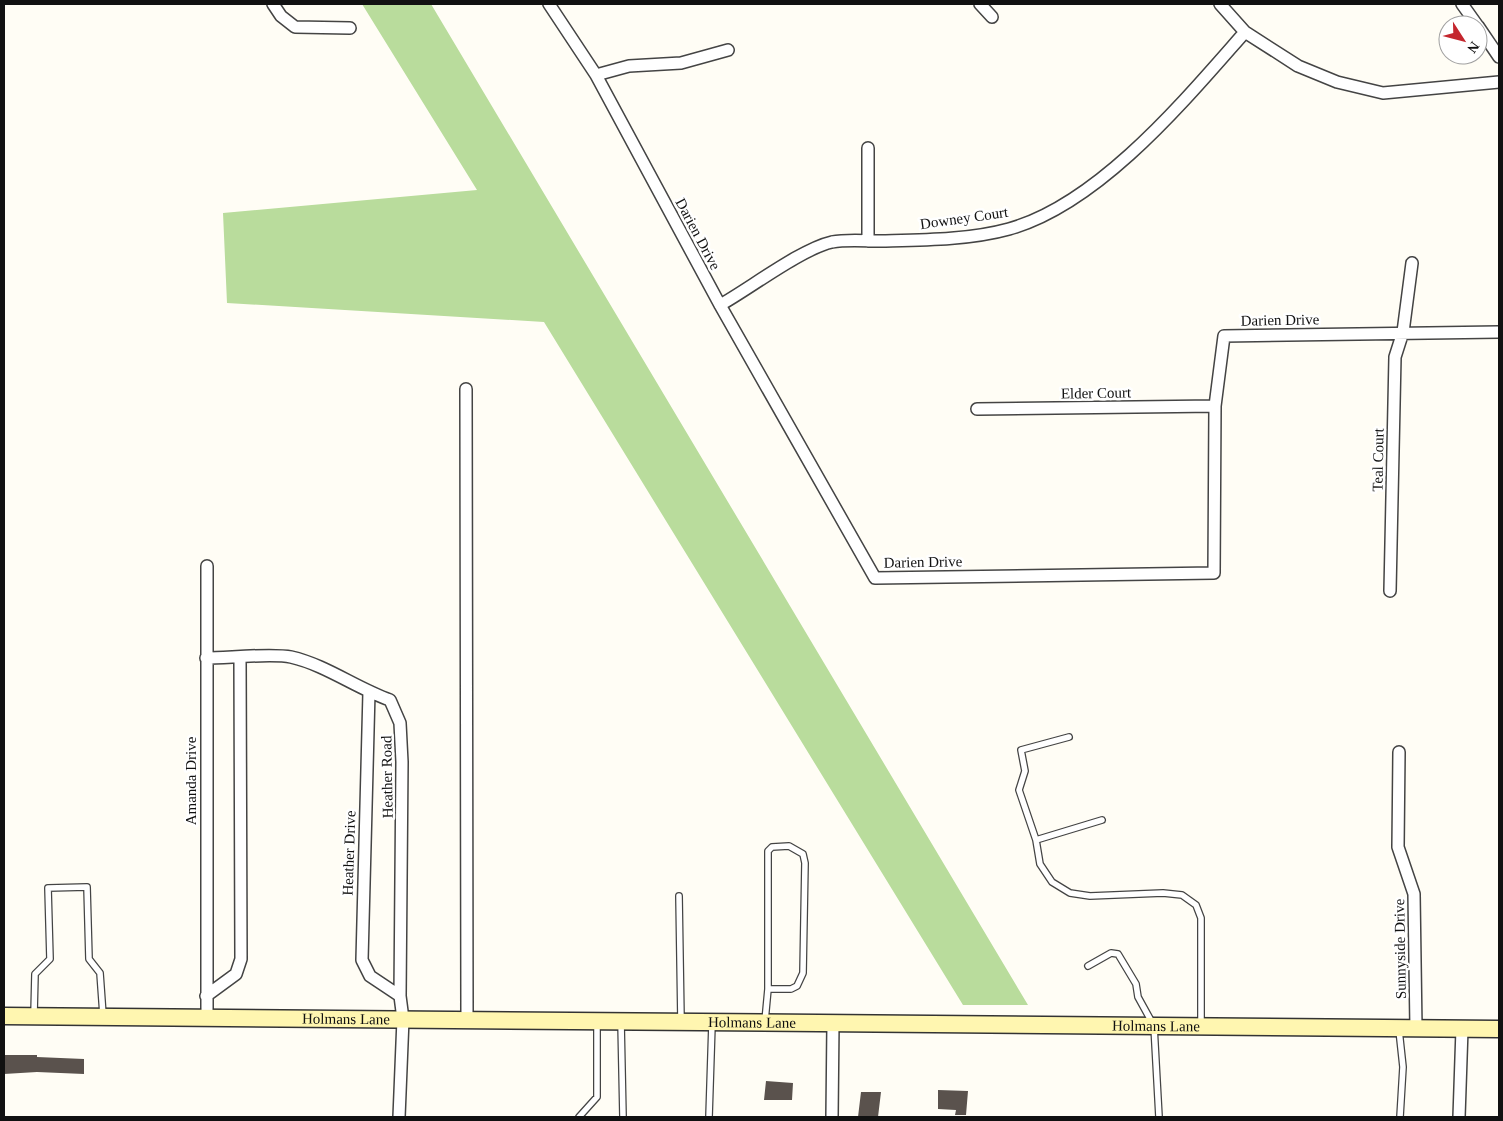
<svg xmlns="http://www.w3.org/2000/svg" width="1503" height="1121" font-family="Georgia,serif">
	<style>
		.forest { fill: #b9dc9c }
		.building { fill: #5a524d }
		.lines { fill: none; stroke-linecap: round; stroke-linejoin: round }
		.lane-casing { stroke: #444; stroke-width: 8 }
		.street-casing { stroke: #444; stroke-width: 14 }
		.secondary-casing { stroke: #333; stroke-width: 19 }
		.lane { stroke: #fff; stroke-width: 5.5 }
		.street { stroke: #fff; stroke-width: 11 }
		.secondary { stroke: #fff6b0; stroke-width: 16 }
		.labels { text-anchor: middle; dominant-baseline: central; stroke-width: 5; stroke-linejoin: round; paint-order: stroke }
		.street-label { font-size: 15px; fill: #111; stroke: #fff }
	</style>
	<rect width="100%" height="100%" fill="#fffdf5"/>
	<path class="forest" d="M 362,4 L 431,4 L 1028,1005 L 963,1005 L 544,322 L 227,303 L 223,213 L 477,190 Z"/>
	<path class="building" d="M 4,1055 L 37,1055 L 37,1057 L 84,1059 L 84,1074 L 37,1072 L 4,1074 Z
		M 766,1081 L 793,1083 L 792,1100 L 764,1100 Z
		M 938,1090 L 968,1091 L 966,1115 L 955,1115 L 956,1110 L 938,1109 Z
		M 861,1092 L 881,1092 L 878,1117 L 858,1117 Z"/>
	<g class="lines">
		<g class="lane-casing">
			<path id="lane" d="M 1069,737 L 1021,750 L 1025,771 L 1019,790 L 1036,840 L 1040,864 L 1052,882 L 1070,893 L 1090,896 L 1163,893 L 1182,895 L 1196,905 L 1201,918 L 1201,1024
				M 1036,840 L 1102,820
				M 679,896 L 681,1020
				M 1088,966 L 1111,953 L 1118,954 L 1136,984 L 1138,997 L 1154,1026 L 1159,1117
				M 34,1014 L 35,974 L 50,959 L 48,888 L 87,887 L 89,959 L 100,973 L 103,1015
				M 765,1021 L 768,989 L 768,851 L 772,847 L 789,846 L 803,854 L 805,863 L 803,973 L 797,986 L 791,989 L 768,989
				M 621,1022 L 623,1117
				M 1399,1030 L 1403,1067 L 1400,1117
				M 579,1117 L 597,1097 L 597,1023
				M 709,1117 L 712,1024"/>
		</g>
		<g class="street-casing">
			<path id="street" d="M 273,4 L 281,16 L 295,27 L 350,28
				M 549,4 L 596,75 L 720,305 L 875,578 L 1214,573 L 1215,406 L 1224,336 L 1499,332
				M 980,4 L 992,17
				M 1220,4 L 1245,32 L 1298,66 L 1337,82 L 1383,93 L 1499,82
				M 1462,4 L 1477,25
				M 1478,26 L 1499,57
				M 596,75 L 629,66 L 681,63 L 728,50
				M 868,148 L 868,241
				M 720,305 C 749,289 801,249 832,242 C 847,239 866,241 881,241 C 923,240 969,240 1009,229 C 1099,204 1185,100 1245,32
				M 466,389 L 467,1020
				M 977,409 L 1215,406
				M 1390,591 L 1395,357 L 1403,332 L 1412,263
				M 206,658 C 227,658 272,653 291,657 C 326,665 356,688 390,700 L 400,723 L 402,762 L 400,996 L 403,1019 L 399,1117
				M 369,692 L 362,960 L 370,976 L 400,996
				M 1399,752 L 1398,847 L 1414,894 L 1416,1028
				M 206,996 L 236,974 L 241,959 L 240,658
				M 207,1018 L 207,566
				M 832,1117 L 833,1023
				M 1459,1117 L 1462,1029"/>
		</g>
		<g class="secondary-casing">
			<g id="secondary">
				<path id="s1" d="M 4,1016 L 1499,1029"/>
			</g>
		</g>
		<use href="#lane" class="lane"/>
		<use href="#street" class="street"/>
		<use href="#secondary" class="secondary"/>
	</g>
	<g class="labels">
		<g class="street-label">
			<text transform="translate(964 218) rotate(-8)">Downey Court</text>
			<text transform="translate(698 234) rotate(62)">Darien Drive</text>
			<text transform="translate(1280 320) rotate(-1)">Darien Drive</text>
			<text transform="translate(1096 393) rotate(-1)">Elder Court</text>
			<text transform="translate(1378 460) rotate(-89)">Teal Court</text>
			<text transform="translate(923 562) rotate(-1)">Darien Drive</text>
			<text transform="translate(387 777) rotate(-91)">Heather Road</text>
			<text transform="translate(191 781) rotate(-90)">Amanda Drive</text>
			<text transform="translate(349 853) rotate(-88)">Heather Drive</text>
			<text transform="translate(1400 949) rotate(-91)">Sunnyside Drive</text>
			<text stroke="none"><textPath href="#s1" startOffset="342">Holmans Lane</textPath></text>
			<text stroke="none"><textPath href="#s1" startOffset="748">Holmans Lane</textPath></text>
			<text stroke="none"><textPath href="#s1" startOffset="1152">Holmans Lane</textPath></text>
		</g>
	</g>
	<rect width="1503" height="1121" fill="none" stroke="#111111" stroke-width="10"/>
	<g transform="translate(1463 40) rotate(126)"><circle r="24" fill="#ffffff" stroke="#a0a0a0"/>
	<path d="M0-4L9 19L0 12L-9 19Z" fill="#c4262e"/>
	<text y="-8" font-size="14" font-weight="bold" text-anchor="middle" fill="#111111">N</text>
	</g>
</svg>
